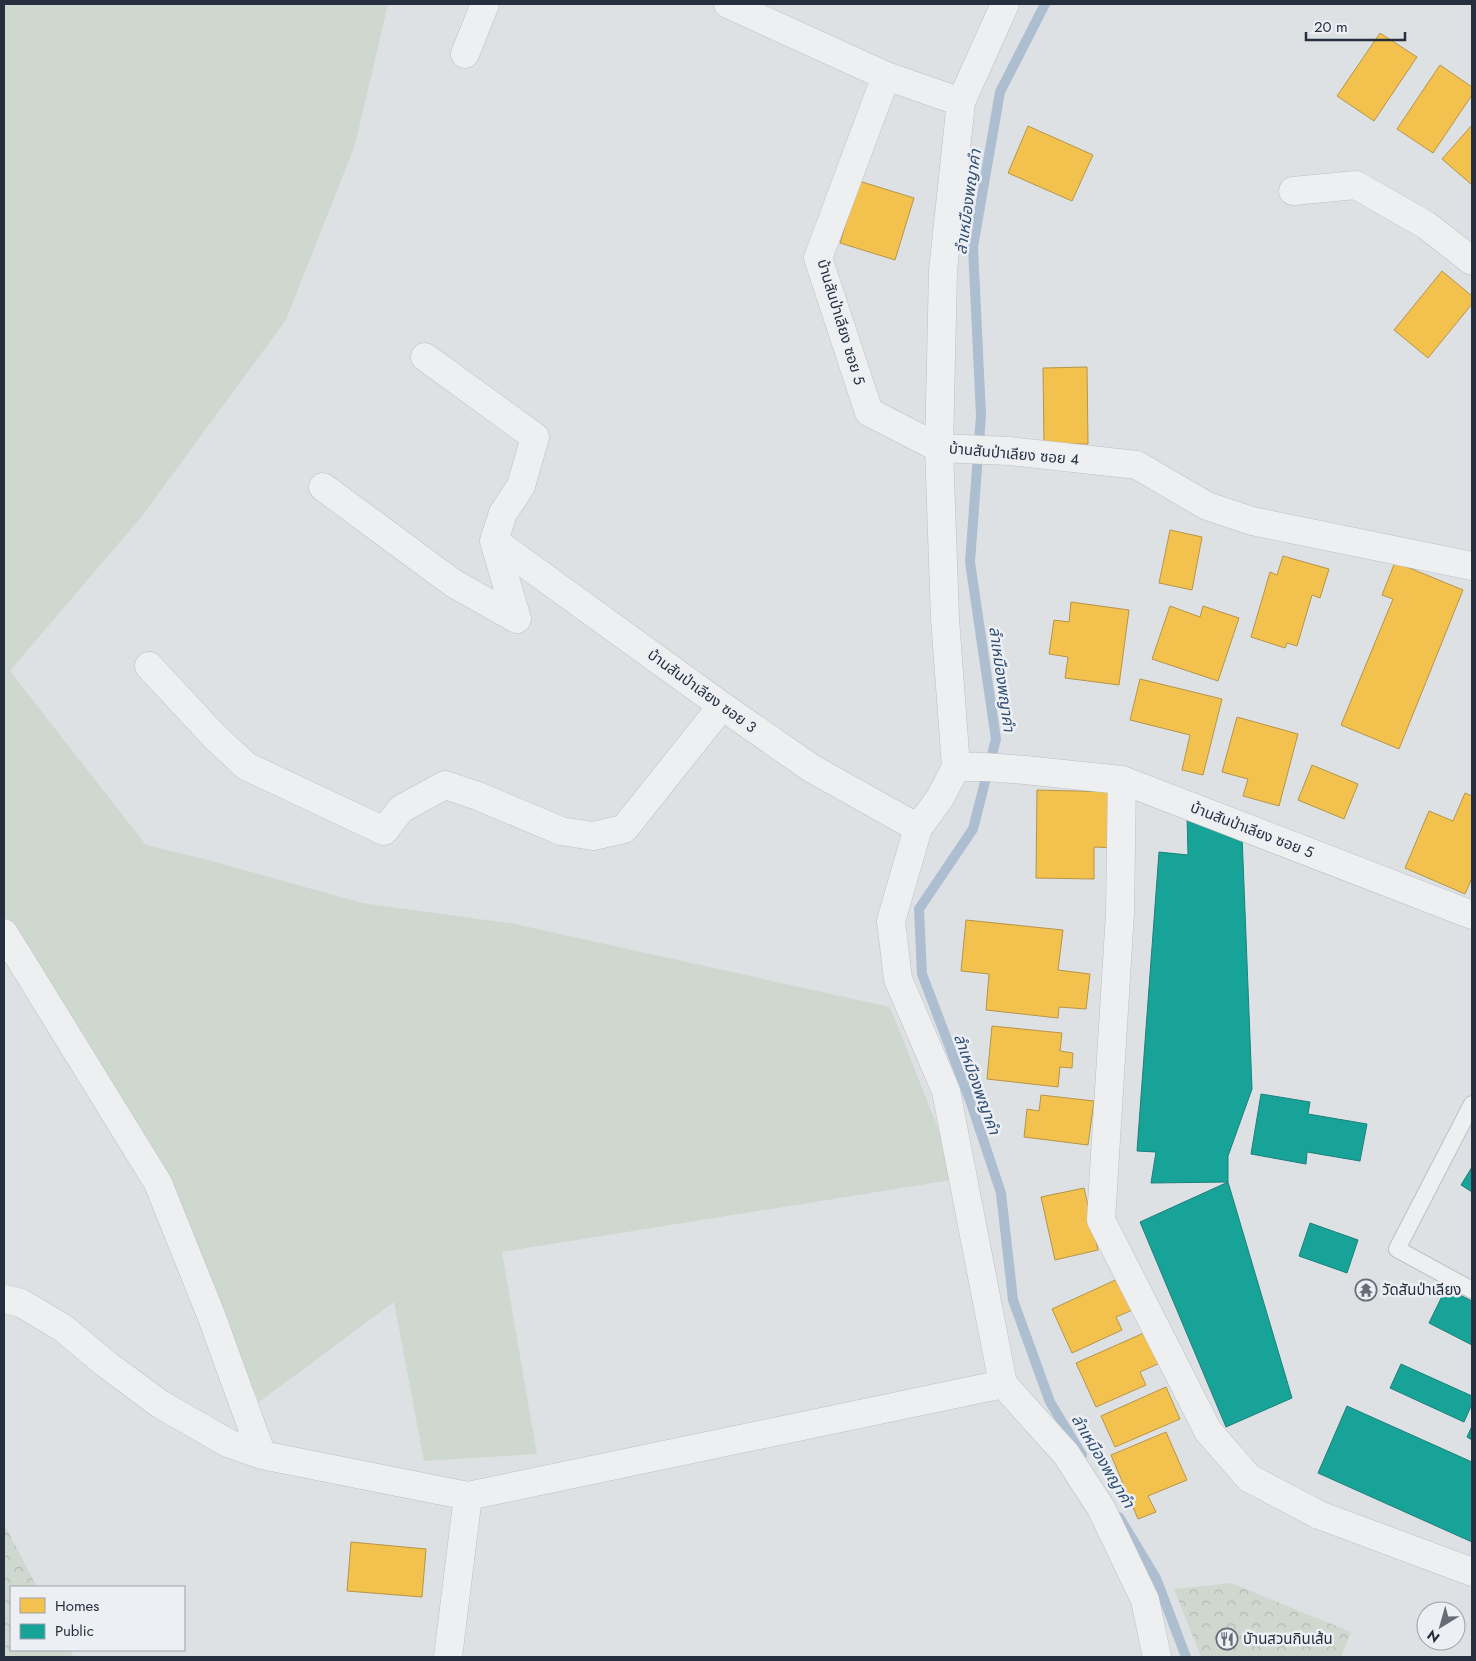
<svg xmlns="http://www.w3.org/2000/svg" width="1476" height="1661" font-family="Jost,'Noto Sans Thai',sans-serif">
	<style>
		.grass { fill: #cfd8cf }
		.forest { fill: url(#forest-crowns) }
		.homes { fill: #f2c14e; stroke: #b59549 }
		.public { fill: #17a398; stroke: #1c807d }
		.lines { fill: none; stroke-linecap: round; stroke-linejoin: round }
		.stream { stroke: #acbed0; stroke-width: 10 }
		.lane-casing { stroke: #bdbfc2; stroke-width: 18 }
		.street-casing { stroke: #bdbfc2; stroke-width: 29 }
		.lane { stroke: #eeeff1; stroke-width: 16 }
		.street { stroke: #eeeff1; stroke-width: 28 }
		.labels { text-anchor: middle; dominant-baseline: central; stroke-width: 5; stroke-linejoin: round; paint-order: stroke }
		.street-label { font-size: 15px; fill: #262f3d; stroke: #eceff4 }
		.poi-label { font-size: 15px; fill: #262f3d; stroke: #eceff4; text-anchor: start }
		.water-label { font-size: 16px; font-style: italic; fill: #314e70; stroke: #eceff4 }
	</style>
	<defs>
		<pattern id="forest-crowns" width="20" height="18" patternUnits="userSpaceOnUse" patternTransform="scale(1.25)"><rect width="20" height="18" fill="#cfd8cf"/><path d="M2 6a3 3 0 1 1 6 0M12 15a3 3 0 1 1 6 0" fill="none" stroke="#b2bab3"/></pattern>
	</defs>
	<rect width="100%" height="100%" fill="#dee1e4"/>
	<path class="grass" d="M 4,4 L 388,4 L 355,145 L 286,320 L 142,516 L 10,671 L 146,845 L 212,861 L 362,903 L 515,924 L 890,1007 L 958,1179 L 502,1252 L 537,1454 L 424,1461 L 394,1302 L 259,1402 L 168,1176 L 4,915 Z"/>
	<path class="forest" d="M 4,1524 L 37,1587 L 11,1587 L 11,1650 L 70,1650 L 74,1657 L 4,1657 Z
		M 1231,1583 L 1351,1632 L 1341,1657 L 1201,1657 L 1174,1589 Z"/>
	<path class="homes" d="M 1380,33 L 1417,57 L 1374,121 L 1337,96 Z
		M 1440,65 L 1472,87 L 1472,95 L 1433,153 L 1397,129 Z
		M 1472,125 L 1472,185 L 1442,159 Z
		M 1028,126 L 1093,155 L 1072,201 L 1008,173 Z
		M 859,181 L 914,198 L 895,260 L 840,243 Z
		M 1442,271 L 1472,296 L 1472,304 L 1428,358 L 1394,330 Z
		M 1087,367 L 1088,444 L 1044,444 L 1043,368 Z
		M 1170,530 L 1202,537 L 1192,590 L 1159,583 Z
		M 1283,556 L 1329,569 L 1320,598 L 1312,595 L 1297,646 L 1287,643 L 1285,648 L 1251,637 L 1270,572 L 1277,575 Z
		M 1395,562 L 1463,590 L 1399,749 L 1341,725 L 1393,599 L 1382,595 Z
		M 1071,602 L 1129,610 L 1119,685 L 1065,678 L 1068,657 L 1049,654 L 1054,620 L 1069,622 Z
		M 1170,606 L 1200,617 L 1203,606 L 1239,618 L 1218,681 L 1152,659 Z
		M 1140,679 L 1222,699 L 1203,775 L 1182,770 L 1190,735 L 1130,720 Z
		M 1237,717 L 1298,734 L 1279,806 L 1243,796 L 1248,779 L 1222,772 Z
		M 1312,765 L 1358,784 L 1344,819 L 1298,800 Z
		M 1037,790 L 1116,792 L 1116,848 L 1094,847 L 1094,879 L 1036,878 Z
		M 1465,793 L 1472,796 L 1472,878 L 1465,894 L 1405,868 L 1429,811 L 1453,821 Z
		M 966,920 L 1063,930 L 1058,970 L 1090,974 L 1086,1009 L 1059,1007 L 1058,1018 L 986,1010 L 989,974 L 961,971 Z
		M 992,1026 L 1062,1033 L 1060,1051 L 1073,1053 L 1072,1068 L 1060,1067 L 1058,1087 L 987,1079 Z
		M 1041,1095 L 1094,1101 L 1088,1145 L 1024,1137 L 1027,1109 L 1039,1111 Z
		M 1084,1188 L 1098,1250 L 1055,1260 L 1041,1197 Z
		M 1122,1277 L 1137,1308 L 1116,1317 L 1122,1330 L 1072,1353 L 1052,1309 Z
		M 1146,1332 L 1160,1363 L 1140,1372 L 1146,1385 L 1096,1407 L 1076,1363 Z
		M 1166,1387 L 1180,1419 L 1115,1447 L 1101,1416 Z
		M 1166,1432 L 1187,1480 L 1148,1496 L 1156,1512 L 1138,1519 L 1111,1455 Z
		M 351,1542 L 426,1549 L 422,1597 L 347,1591 Z"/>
	<path class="public" d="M 1187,816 L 1242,835 L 1252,1089 L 1228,1156 L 1228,1182 L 1151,1183 L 1156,1152 L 1137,1151 L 1159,852 L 1188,855 Z
		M 1261,1094 L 1310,1102 L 1308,1114 L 1367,1124 L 1360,1161 L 1307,1152 L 1306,1164 L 1251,1154 Z
		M 1472,1167 L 1472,1192 L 1461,1185 Z
		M 1228,1182 L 1292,1398 L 1226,1427 L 1140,1222 Z
		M 1310,1223 L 1358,1240 L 1347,1273 L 1299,1256 Z
		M 1446,1288 L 1472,1301 L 1472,1345 L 1429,1323 Z
		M 1401,1364 L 1472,1396 L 1472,1404 L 1464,1422 L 1390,1388 Z
		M 1347,1406 L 1472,1462 L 1472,1542 L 1318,1473 Z
		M 1472,1426 L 1472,1440 L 1467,1437 Z"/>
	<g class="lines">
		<path class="stream" d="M 1045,4 L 1000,92 L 973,247 L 981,415 L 970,562 L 996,739 L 973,829 L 919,909 L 922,974 L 971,1103 L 1001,1193 L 1013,1300 L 1050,1402 L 1082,1455
			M 1119,1517 L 1156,1578 L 1186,1657"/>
		<g class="lane-casing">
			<path id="lane" d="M 1472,1104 L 1397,1249 L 1472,1290"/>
		</g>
		<g class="street-casing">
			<path id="street" d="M 728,4 L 886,76 L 961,102
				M 1005,4 L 961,102 L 943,271 L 939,448 L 945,619 L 956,767 L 940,798 L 918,828 L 891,921 L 898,979 L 946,1091 L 1003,1384 L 1066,1454 L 1101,1508 L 1145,1600 L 1157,1657
				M 465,54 L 485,4
				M 886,76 L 818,258 L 869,412 L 939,448 L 1009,451 L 1137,465 L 1207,506 L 1252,521 L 1472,566
				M 1293,191 L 1356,185 L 1426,225 L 1472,261
				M 323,487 L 453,583 L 517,619 L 494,541 L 503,513 L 521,486 L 535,437 L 425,357
				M 494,541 L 722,706 L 811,768 L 918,828
				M 149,666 L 214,736 L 246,766 L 384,831 L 401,809 L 445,785 L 478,796 L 561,831 L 593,836 L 624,829 L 722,706
				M 956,767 L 985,767 L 1025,770 L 1122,780 L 1472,915
				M 1122,780 L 1120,913 L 1101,1220 L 1208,1431 L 1249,1478 L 1319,1515 L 1472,1572
				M 4,933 L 158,1183 L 211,1315 L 262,1455
				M 4,1299 L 21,1303 L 63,1328 L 106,1364 L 160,1404 L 228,1443 L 262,1455 L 468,1496 L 1003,1384
				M 448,1657 L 468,1496"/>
		</g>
		<use href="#lane" class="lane"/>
		<use href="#street" class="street"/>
	</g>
	<defs>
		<g id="temple-ring" transform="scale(1.125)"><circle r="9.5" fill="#eceff4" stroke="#666d77" stroke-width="1.5"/><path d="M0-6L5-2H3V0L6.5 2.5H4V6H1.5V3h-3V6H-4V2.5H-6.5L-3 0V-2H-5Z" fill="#666d77"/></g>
		<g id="restaurant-ring" transform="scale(1.125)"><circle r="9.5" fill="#eceff4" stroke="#666d77" stroke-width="1.5"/><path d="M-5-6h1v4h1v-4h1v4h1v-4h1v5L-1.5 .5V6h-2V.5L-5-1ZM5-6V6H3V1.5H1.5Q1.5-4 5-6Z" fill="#666d77"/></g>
	</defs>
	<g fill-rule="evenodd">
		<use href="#temple-ring" x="1366" y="1290"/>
		<use href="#restaurant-ring" x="1227" y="1639"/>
	</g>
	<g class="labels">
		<g class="street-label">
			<text transform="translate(841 322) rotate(73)">บ้านสันป่าเลียง ซอย 5</text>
			<text transform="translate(1014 454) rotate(5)">บ้านสันป่าเลียง ซอย 4</text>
			<text transform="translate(702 691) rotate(36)">บ้านสันป่าเลียง ซอย 3</text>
			<text transform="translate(1252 830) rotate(21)">บ้านสันป่าเลียง ซอย 5</text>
		</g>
		<g class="poi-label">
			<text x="1382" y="1290">วัดสันป่าเลียง</text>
			<text x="1243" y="1639">บัานสวนกินเส้น</text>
		</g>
		<g class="water-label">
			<text transform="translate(968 202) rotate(-82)">ลำเหมืองพญาคำ</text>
			<text transform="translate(1002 679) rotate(82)">ลำเหมืองพญาคำ</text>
			<text transform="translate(977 1084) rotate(70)">ลำเหมืองพญาคำ</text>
			<text transform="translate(1103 1461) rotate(59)">ลำเหมืองพญาคำ</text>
		</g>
	</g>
	<rect width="1476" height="1661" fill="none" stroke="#262f3d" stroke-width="10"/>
	<rect x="10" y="1586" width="175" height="65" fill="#eceff4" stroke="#9da2ab"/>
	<rect x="20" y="1598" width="25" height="15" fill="#f2c14e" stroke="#9da2ab"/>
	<text x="55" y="1611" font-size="15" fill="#262f3d">Homes</text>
	<rect x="20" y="1624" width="25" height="15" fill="#17a398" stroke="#9da2ab"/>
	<text x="55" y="1636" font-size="15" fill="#262f3d">Public</text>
	<g transform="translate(1441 1626) rotate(217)"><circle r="24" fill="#eceff4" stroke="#9da2ab"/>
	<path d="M0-4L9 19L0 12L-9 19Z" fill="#666d77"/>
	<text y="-8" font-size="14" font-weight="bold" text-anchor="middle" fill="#262f3d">N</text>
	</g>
	<path d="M1306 32v8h99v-8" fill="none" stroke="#262f3d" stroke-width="2.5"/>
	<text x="1314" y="32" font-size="15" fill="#262f3d" stroke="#eceff4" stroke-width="4" paint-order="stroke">20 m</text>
</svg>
